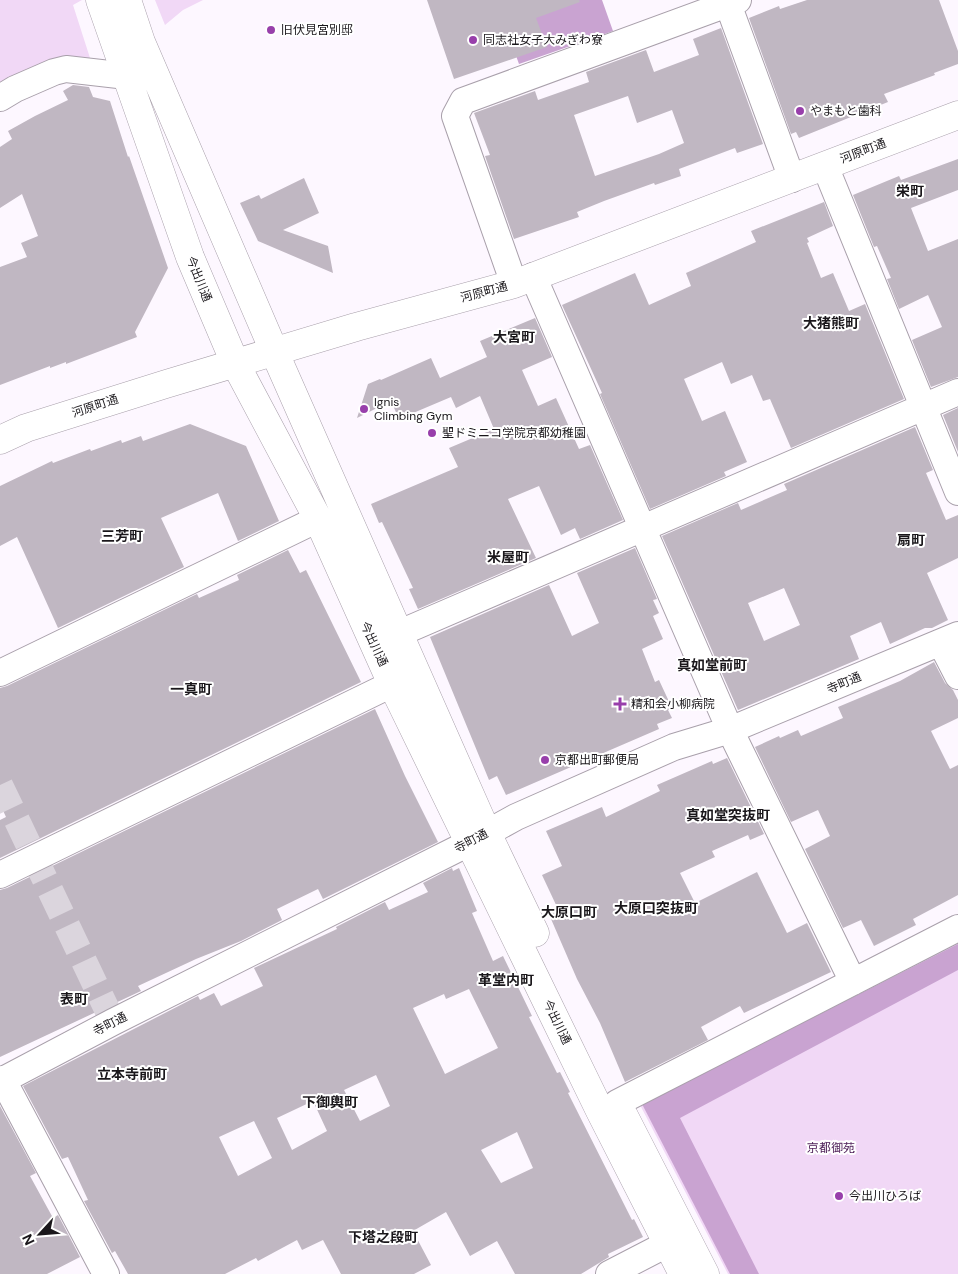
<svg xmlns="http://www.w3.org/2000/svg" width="958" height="1274" font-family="'DM Sans','Noto Sans JP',sans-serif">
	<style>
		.green { fill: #f1d8f6 }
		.forest { fill: #c9a3d1 }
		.building { fill: #c0b7c2; fill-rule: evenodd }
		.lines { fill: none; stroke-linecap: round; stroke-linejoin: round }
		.street-tunnel { stroke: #dbd5dd; stroke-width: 26; stroke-dasharray: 26 13; stroke-linecap: butt }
		.street-casing { stroke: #a9a0ab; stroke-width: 28 }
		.secondary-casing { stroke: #a9a0ab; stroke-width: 29 }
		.primary-casing { stroke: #a9a0ab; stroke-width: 29 }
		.street { stroke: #fff; stroke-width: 26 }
		.secondary { stroke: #fff; stroke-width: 28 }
		.primary { stroke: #fff; stroke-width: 28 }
		.poi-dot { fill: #983fab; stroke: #fff; stroke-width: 2 }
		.labels { text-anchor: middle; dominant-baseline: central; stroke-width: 4; stroke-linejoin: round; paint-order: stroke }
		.poi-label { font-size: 12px; fill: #1a171b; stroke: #fff; text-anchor: start }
		.street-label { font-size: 12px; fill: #1a171b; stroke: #fff }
		.park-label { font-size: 12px; fill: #4f2159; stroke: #fff }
		.neighbourhood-label { font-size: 14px; font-weight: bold; fill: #1a171b; stroke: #fff }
	</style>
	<rect width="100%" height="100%" fill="#fdf7ff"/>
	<path class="green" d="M 0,0 L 82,0 L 73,5 L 90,58 L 69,58 L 0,85 Z
		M 155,0 L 203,0 L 183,10 L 165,25 Z
		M 958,941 L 958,1274 L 728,1274 L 639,1103 Z"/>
	<path class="forest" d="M 496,0 L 602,0 L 613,31 L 519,64 Z
		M 958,944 L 958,970 L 680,1118 L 759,1274 L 730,1274 L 642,1104 Z"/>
	<path class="building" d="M 427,0 L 579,0 L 580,2 L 536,18 L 547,47 L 454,79 Z
		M 807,0 L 939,0 L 958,51 L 958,64 L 934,73 L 935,75 L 884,94 L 888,102 L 799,138 L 796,132 L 791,134 L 749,18 L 779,6 L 780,9 Z
		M 721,28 L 763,144 L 737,153 L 735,148 L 679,169 L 681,176 L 655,185 L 654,183 L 604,201 L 577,212 L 579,217 L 514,239 L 485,156 L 490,155 L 474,113 L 535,91 L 538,100 L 589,82 L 586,72 L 646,50 L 654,72 L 699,55 L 693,39 ZM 628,96 L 637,123 L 672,110 L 684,143 L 659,154 L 595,176 L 574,115 Z
		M 73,85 L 89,87 L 93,97 L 110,101 L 128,157 L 129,156 L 168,268 L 135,332 L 137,337 L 66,364 L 66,362 L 50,368 L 50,366 L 0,385 L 0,267 L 27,257 L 21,243 L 38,236 L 22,194 L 0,208 L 0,147 L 12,139 L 8,131 L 35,116 L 68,100 L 63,91 Z
		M 958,159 L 958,190 L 911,208 L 928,251 L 958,239 L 958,377 L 931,387 L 912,340 L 942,327 L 928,295 L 899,309 L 887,279 L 891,278 L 877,246 L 874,247 L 853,195 L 899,176 L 901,180 Z
		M 304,178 L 319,213 L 283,230 L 328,246 L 333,273 L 258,241 L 240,203 L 259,195 L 261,199 Z
		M 824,202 L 833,226 L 807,238 L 809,242 L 807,243 L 821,278 L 833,273 L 849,311 L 865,304 L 904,399 L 791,448 L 770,399 L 763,401 L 752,375 L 731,384 L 722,362 L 684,379 L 702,421 L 725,411 L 747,462 L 724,472 L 726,476 L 650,509 L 600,394 L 602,393 L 562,305 L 635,273 L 649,305 L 691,286 L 686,273 L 756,242 L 751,231 Z
		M 535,318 L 552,357 L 522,370 L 538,406 L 556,398 L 579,449 L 590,445 L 623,520 L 580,539 L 575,528 L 561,535 L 539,486 L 508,499 L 536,558 L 418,609 L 409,589 L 413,588 L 382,522 L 379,523 L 371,504 L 458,467 L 449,448 L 494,429 L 480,396 L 456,408 L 451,397 L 399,419 L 391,401 L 357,418 L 368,384 L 380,379 L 381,380 L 431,358 L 440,378 L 487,357 L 480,341 Z
		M 958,408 L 958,452 L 943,415 Z
		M 190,424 L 246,446 L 279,521 L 238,541 L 218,493 L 161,518 L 184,567 L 58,628 L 17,537 L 0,546 L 0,486 L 52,461 L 53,463 L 90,449 L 91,451 L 121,440 L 122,443 L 141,436 L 143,441 Z
		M 915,427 L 933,470 L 926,473 L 946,520 L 958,515 L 958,558 L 927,573 L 948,620 L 932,628 L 925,628 L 890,644 L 881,622 L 850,636 L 859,659 L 738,710 L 662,536 L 738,503 L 741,510 L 787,490 L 784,484 ZM 784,588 L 800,625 L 764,641 L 748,603 Z
		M 635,548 L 657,599 L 653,600 L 659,613 L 653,616 L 663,639 L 642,649 L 655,682 L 659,680 L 672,708 L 668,710 L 672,718 L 657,724 L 659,729 L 506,795 L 497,776 L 489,780 L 430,637 L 549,585 L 572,636 L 599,623 L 577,573 Z
		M 288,550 L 300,573 L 306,570 L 361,682 L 0,858 L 0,820 L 6,817 L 0,804 L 0,688 L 7,686 L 197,594 L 199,598 L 239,580 L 237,575 Z
		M 934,662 L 945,683 L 953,690 L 958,700 L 958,718 L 931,731 L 950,769 L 958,765 L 958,895 L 913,919 L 916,925 L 874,946 L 861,920 L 843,928 L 805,849 L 830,836 L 818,810 L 791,822 L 755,747 L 779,736 L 780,738 L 798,730 L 801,736 L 843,718 L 838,707 L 900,681 Z
		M 375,709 L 405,776 L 438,842 L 323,899 L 318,889 L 277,909 L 282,920 L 241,941 L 196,959 L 138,986 L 141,991 L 0,1057 L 0,890 L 7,888 Z
		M 727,758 L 764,834 L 750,840 L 748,835 L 712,851 L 715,857 L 680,873 L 695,903 L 757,872 L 787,933 L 807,923 L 831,972 L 744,1013 L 740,1006 L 701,1027 L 708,1040 L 625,1082 L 600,1023 L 577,979 L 548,912 L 557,907 L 542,875 L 562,866 L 546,831 L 602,807 L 606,817 L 660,791 L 657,785 L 712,761 L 713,764 Z
		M 452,868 L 453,871 L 459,868 L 477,911 L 472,913 L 493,961 L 503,956 L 532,1016 L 529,1017 L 557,1073 L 560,1072 L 570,1092 L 568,1093 L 632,1220 L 634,1219 L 643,1237 L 608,1254 L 609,1257 L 581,1274 L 515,1274 L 497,1241 L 470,1256 L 446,1212 L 413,1231 L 431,1265 L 414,1274 L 341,1274 L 323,1240 L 302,1250 L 297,1240 L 258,1261 L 256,1258 L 225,1274 L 128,1274 L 115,1251 L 112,1253 L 84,1201 L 88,1200 L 68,1157 L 62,1159 L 23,1086 L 198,996 L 200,1000 L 214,993 L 221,1006 L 263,986 L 254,968 L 337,929 L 336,927 L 385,902 L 389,910 L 428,892 L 423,883 ZM 469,989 L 498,1048 L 445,1074 L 413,1008 L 444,994 L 446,999 ZM 376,1075 L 390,1106 L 360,1121 L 344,1090 ZM 313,1101 L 327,1131 L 292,1150 L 277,1118 ZM 254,1121 L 272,1158 L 238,1176 L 219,1137 ZM 517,1132 L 533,1168 L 501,1183 L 481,1150 Z
		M 0,1106 L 36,1173 L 30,1176 L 53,1218 L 58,1215 L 80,1257 L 47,1274 L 0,1274 Z"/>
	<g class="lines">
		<path class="street-tunnel" d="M 0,785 L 113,1022"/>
		<g class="street-casing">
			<path id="street" d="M 728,4 L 792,179
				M 0,98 L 15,89 L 54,72 L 66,69 L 127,76
				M 825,166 L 958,492
				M 533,276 L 730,730 L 853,982
				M 514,284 L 455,116 L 463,101 L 738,0
				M 379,642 L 958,392
				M 941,643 L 958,676
				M 0,673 L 318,519
				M 0,875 L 392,684
				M 617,1103 L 958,928
				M 106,1274 L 3,1080 L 113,1022 L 469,843 L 516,817 L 674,747 L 730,730 L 958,635
				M 609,1274 L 667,1244"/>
		</g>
		<g class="secondary-casing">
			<path id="secondary" d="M 100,0 L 190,257 L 235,363 L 318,519 L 392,684 L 600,1111 L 683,1274
				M 127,0 L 141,42 L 274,351 L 487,833 L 535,933
				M 0,1082 L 3,1080
				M 624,1116 L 705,1274"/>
		</g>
		<g class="primary-casing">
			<path id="primary" d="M 0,440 L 26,428 L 166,384 L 356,327 L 514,284 L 958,115"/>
		</g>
		<use href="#street" class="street"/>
		<use href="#secondary" class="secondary"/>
		<use href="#primary" class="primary"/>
	</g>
	<g class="poi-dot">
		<circle cx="271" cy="30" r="5"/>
		<circle cx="473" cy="40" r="5"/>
		<circle cx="800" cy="111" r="5"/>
		<circle cx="364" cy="409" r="5"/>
		<circle cx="432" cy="433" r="5"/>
		<path d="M617.5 696.5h5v5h5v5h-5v5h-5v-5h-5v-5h5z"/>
		<circle cx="545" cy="760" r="5"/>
		<circle cx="839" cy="1196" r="5"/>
	</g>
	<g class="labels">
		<g class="poi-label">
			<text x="281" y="30">旧伏見宮別邸</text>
			<text x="483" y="40">同志社女子大みぎわ寮</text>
			<text x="810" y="111">やまもと歯科</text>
			<text x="374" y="402">Ignis<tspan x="374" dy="14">Climbing Gym</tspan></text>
			<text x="442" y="433">聖ドミニコ学院京都幼稚園</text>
			<text x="631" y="704">精和会小柳病院</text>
			<text x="555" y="760">京都出町郵便局</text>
			<text x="849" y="1196">今出川ひろば</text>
		</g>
		<g class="street-label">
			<text transform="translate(863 151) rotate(-21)">河原町通</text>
			<text transform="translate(199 279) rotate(68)">今出川通</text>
			<text transform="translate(484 292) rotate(-15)">河原町通</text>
			<text transform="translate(95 406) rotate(-18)">河原町通</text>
			<text transform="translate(374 644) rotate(65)">今出川通</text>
			<text transform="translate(844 683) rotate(-23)">寺町通</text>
			<text transform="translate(471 841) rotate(-28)">寺町通</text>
			<text transform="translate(557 1022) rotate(64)">今出川通</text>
			<text transform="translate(110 1024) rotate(-27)">寺町通</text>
		</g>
		<g class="park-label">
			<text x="831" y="1148">京都御苑</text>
		</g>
		<g class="neighbourhood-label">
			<text x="910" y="191">栄町</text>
			<text x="831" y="323">大猪熊町</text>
			<text x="514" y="337">大宮町</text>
			<text x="122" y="536">三芳町</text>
			<text x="911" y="540">扇町</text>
			<text x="508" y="557">米屋町</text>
			<text x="712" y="665">真如堂前町</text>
			<text x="191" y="689">一真町</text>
			<text x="728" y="815">真如堂突抜町</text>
			<text x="656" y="908">大原口突抜町</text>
			<text x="569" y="912">大原口町</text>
			<text x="506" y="980">革堂内町</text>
			<text x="74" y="999">表町</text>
			<text x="132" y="1074">立本寺前町</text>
			<text x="330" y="1102">下御輿町</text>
			<text x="383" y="1237">下塔之段町</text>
		</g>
	</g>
	<g transform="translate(40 1234) rotate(244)" stroke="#ffffff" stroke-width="4" paint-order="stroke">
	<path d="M0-4L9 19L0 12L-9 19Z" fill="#1a171b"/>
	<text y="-8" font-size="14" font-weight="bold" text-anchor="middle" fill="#1a171b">N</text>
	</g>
</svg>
